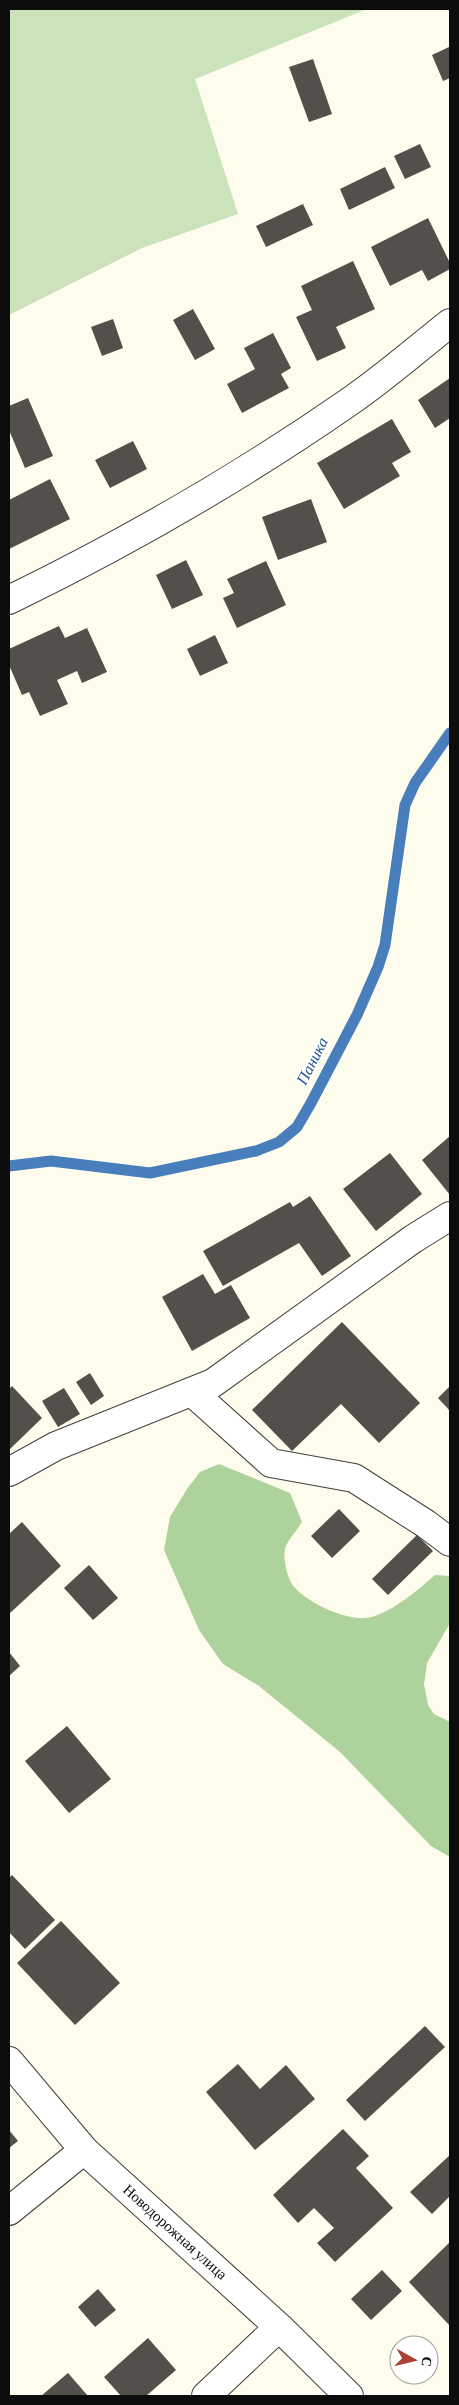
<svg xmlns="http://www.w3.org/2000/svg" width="459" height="2405" font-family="'Crimson Pro',serif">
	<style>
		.green { fill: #cae3bb }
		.forest { fill: #add29c }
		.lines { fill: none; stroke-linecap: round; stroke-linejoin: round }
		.stream { stroke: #487ebc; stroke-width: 11 }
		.building { fill: #534f4a }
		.minor-casing { stroke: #3f3f3f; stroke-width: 30 }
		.minor { stroke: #fff; stroke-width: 28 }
		.labels { text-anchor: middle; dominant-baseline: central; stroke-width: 5; stroke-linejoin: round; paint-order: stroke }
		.street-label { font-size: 15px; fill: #0c0c0c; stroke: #fff }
		.water-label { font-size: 16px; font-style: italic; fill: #25528e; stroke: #fff }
	</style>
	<rect width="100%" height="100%" fill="#fdfced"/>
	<path class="green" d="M 9,9 L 367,9 L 195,79 L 238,214 L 142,248 L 9,315 Z"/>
	<path class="forest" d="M 219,1464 L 290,1493 L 302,1522 C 297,1530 288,1540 285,1548 C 283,1559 287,1580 295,1588 C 310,1604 350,1623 372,1617 C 395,1610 418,1590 435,1575 L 450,1576 L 450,1623 L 427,1663 L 424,1684 L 428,1705 L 434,1714 L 450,1722 L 450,1857 L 431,1846 L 340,1752 L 259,1686 L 223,1664 L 199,1630 L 164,1550 L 170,1517 L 187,1489 L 200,1472 Z"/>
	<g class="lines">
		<path class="stream" d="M 9,1166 L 51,1161 L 150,1173 L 256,1151 L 279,1142 L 297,1127 L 311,1103 L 357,1015 L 378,967 L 385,945 L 405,805 L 415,783 L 450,733"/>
	</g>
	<path class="building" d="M 449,47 L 450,78 L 443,81 L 432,55 Z
		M 313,59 L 332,114 L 309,122 L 289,67 Z
		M 420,144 L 431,167 L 405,179 L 394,156 Z
		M 385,167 L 395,188 L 349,210 L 340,189 Z
		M 303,204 L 313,225 L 266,247 L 256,226 Z
		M 428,218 L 450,263 L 450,269 L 428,281 L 422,270 L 390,286 L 371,247 Z
		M 353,261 L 375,309 L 336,327 L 346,348 L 317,361 L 296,317 L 312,310 L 301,286 Z
		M 193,309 L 215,349 L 195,360 L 173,320 Z
		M 113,319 L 123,348 L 102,356 L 91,327 Z
		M 273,333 L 291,368 L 281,374 L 289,388 L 242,413 L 227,384 L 255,369 L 244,348 Z
		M 450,378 L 450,418 L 435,428 L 418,400 Z
		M 28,398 L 53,456 L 25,468 L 9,430 L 9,406 Z
		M 392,419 L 411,452 L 392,463 L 400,476 L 344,509 L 317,463 Z
		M 133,441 L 147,469 L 110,488 L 95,460 Z
		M 50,479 L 70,519 L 9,549 L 9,500 Z
		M 311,499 L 327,542 L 278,560 L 262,517 Z
		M 186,560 L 203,595 L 172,609 L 156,575 Z
		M 266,561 L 286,605 L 237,628 L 223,598 L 234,593 L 227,579 Z
		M 59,626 L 65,638 L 87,628 L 107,672 L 82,683 L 77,671 L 57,680 L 68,704 L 40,716 L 29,692 L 22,695 L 9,665 L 9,649 Z
		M 215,635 L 228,663 L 200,676 L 187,649 Z
		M 450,1136 L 450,1195 L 422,1160 Z
		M 390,1153 L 422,1194 L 376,1231 L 343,1189 Z
		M 310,1196 L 351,1256 L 322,1276 L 299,1243 L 223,1286 L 203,1251 L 290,1202 L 293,1207 Z
		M 203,1274 L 215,1294 L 231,1285 L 250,1318 L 192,1351 L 162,1297 Z
		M 342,1322 L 420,1403 L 379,1443 L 341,1404 L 292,1451 L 252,1410 Z
		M 90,1373 L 104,1396 L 91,1405 L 76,1382 Z
		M 12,1386 L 42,1418 L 9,1450 L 9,1389 Z
		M 450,1386 L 450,1411 L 438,1398 Z
		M 64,1388 L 80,1414 L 58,1427 L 42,1401 Z
		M 339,1509 L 360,1531 L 332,1558 L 311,1536 Z
		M 22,1522 L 61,1566 L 9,1614 L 9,1534 Z
		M 417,1535 L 433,1551 L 388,1595 L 372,1579 Z
		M 89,1565 L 118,1598 L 93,1620 L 64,1588 Z
		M 9,1652 L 20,1666 L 9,1676 Z
		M 67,1726 L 111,1779 L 69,1813 L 25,1761 Z
		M 12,1875 L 55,1920 L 25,1949 L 9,1932 L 9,1878 Z
		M 61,1921 L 120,1983 L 75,2025 L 17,1963 Z
		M 425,2026 L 445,2047 L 365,2121 L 346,2100 Z
		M 238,2064 L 260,2089 L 286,2065 L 315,2099 L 255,2150 L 206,2092 Z
		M 343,2129 L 369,2156 L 356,2168 L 393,2208 L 335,2262 L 317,2243 L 334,2228 L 314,2208 L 298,2223 L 273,2195 Z
		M 9,2130 L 18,2141 L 9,2148 Z
		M 450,2155 L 450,2196 L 432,2214 L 410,2192 Z
		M 450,2242 L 450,2326 L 409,2282 Z
		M 382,2270 L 402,2291 L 371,2320 L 351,2299 Z
		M 98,2289 L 116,2310 L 95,2327 L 78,2307 Z
		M 148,2338 L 176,2370 L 146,2396 L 121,2396 L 104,2377 Z
		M 68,2373 L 88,2396 L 41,2396 Z"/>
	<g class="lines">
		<g class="minor-casing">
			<path id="minor" d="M 9,600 C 126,543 241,477 349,402 C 384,378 417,349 450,323
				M 192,1392 L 271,1463 L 354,1478 L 426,1524 L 450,1542
				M 9,1472 L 56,1446 L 213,1383 L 413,1239 L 450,1216
				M 9,2061 L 84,2150 L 279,2327 L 349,2396
				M 9,2211 L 84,2150
				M 206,2396 L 279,2327"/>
		</g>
		<use href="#minor" class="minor"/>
	</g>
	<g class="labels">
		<g class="street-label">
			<text transform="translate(175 2232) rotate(42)">Новодорожная улица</text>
		</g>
		<g class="water-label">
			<text transform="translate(312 1061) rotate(-63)">Паника</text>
		</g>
	</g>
	<rect width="459" height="2405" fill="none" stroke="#0c0c0c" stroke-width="20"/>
	<g transform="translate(414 2360) rotate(98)"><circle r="24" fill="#ffffff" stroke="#9e9e9e"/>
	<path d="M0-4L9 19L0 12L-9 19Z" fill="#ab4035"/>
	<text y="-8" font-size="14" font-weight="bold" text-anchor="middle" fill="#0c0c0c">С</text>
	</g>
</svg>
